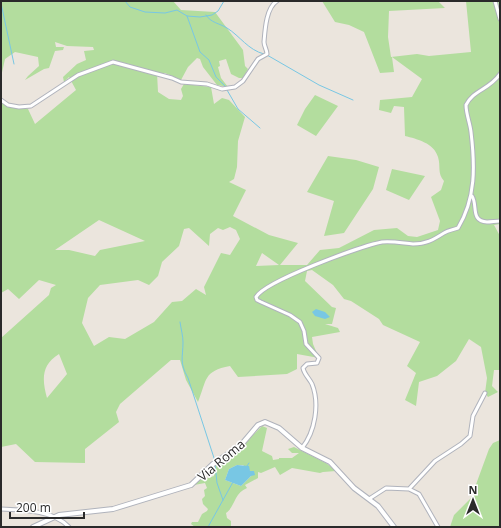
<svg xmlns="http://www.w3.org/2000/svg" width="501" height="528" font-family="'Open Sans',sans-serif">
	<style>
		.green { fill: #b3dd9e; fill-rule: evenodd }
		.water { fill: #78c7e4 }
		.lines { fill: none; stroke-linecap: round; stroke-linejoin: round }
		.stream { stroke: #78c7e4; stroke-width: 1 }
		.minor-casing { stroke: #b0b3bc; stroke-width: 5 }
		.secondary-casing { stroke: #b0b3bc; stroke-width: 6 }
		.minor { stroke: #fff; stroke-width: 3 }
		.secondary { stroke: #fff; stroke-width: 4 }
		.labels { text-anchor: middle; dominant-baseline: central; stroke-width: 3; stroke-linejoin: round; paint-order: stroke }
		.street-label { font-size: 13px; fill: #2a2a2a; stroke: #fff }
	</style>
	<rect width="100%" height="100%" fill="#ebe5dd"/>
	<path class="green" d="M 1,1 L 173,1 L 181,10 L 215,12 L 243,50 L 245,66 L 248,69 L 243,78 L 239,78 L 231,74 L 226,59 L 219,61 L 220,66 L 218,67 L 221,78 L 228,87 L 217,85 L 203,67 L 200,59 L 197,58 L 188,67 L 181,80 L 165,73 L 157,73 L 158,92 L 169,99 L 181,100 L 183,96 L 181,89 L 184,84 L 211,87 L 214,104 L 222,98 L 229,100 L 245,117 L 238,141 L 237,167 L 234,179 L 229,182 L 246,190 L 233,216 L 269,235 L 298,243 L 280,265 L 307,265 L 320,250 L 339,248 L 374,230 L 397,228 L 408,236 L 417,237 L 438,230 L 440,221 L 431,197 L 441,190 L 444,181 C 437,173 441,167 438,157 C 434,143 417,139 405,136 L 404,107 L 394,106 L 391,113 L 379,110 L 380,100 L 412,97 L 422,79 L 392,57 L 394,72 L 380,73 L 364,32 L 349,25 L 335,22 L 322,1 L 438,1 L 445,8 L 389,11 L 388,37 L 391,57 L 417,54 L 429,56 L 471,52 L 466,1 L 500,1 L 500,224 L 494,225 L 500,236 L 500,370 L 494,370 L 492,386 L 498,392 L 488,397 L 485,393 L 487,378 L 481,347 L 469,339 L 456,361 L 437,376 L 419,382 L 416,406 L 405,400 L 416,373 L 407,366 L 420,342 L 383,325 L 379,319 L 351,301 L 344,299 L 333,285 L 312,270 L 307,271 L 305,281 L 332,307 L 336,308 L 332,324 L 325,324 L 338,328 L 340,332 L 312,337 L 313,344 L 319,358 L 297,354 L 297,369 L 287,374 L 238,377 L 230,366 C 203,371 207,380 198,402 L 186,380 L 180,360 L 171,360 L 120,404 L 116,412 L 119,422 L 85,449 L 85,463 L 35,462 L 16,444 L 1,447 L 1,338 L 49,295 L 51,288 L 56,285 L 39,280 L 19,299 L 8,289 L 1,293 L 1,99 L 15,107 L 28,109 L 35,124 L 76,90 L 69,77 L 64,82 L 63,77 L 77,64 L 86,60 L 84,51 L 94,50 L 93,47 L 67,46 L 55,42 L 56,47 L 64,47 L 63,50 L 55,51 L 49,68 L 44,69 L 25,80 L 28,76 L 39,66 L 38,57 L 15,52 L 5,59 L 1,77 ZM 99,220 L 145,241 L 100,250 L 95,256 L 69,250 L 55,250 ZM 230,227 L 236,230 L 240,239 L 230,255 L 221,253 L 204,287 L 206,295 L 196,289 L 182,301 L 172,302 L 154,322 L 125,339 L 109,337 L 94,346 L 82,323 L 88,298 L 100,285 L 138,280 L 149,285 L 158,276 L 162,262 L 179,246 L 184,229 L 189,228 L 209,246 L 210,234 L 218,228 L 223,230 ZM 262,253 L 279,265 L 256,266 ZM 59,354 L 67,374 L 47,398 C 42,380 41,365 59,354 Z
		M 315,95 L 338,106 L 316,136 L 297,125 L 305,109 Z
		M 328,156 L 356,160 L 379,167 L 373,189 L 344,233 L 324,236 L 334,201 L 307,192 Z
		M 392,169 L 425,176 L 409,200 L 386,190 Z
		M 262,426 L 267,428 L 262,451 L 272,456 L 273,460 L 279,459 L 279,458 L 292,458 L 299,453 L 292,453 L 288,449 L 294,447 L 326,463 L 336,471 L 323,472 L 320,473 L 292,468 L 280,475 L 275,467 L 261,473 L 258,472 L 258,478 L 245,485 L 247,488 C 234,493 235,507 226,513 L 227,518 L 231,521 L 231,527 L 195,527 L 191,524 L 192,522 L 198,522 L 202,514 L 207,511 L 208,509 L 203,504 L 202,499 L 205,496 L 204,490 L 207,488 L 205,483 L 194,485 L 200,478 L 203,480 L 214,476 L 215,464 L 228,457 L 234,457 L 234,454 ZM 237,465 L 243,465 L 250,471 L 251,476 L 241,486 L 225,480 L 229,469 Z
		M 500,440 L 500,527 L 450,527 L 454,515 L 471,498 L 489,449 L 493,443 Z"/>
	<path class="water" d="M 316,309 L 325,312 L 330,317 L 325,319 L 315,316 L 312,312 Z
		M 237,465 L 249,466 L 250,471 L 254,471 L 255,475 L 251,476 L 241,486 L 225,480 L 229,469 Z"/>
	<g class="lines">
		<path class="stream" d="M 125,1 L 130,7 L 145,12 L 165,13 L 177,10 L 187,16 L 200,17 L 212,15 L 218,11 L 224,1
			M 1,3 L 14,64
			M 206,15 C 211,23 219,23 227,28 C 240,36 248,50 264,54
			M 187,16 L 200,52 L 209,60 L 216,77 L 226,87
			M 267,55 L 319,85 L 353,100
			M 227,90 L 238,109 L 260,128
			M 180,322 C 181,329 183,336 183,342 C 183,358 179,362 188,378 L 215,461
			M 215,464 L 217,483 L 223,500
			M 247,466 L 249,463
			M 208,527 L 233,482"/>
		<g class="minor-casing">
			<path id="minor" d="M 495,1 L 500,19
				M 1,100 L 8,105 L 19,107 L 31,106 L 78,75 L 113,62 L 172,78 L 181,82 L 207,84 L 222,89 L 235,87 L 243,81 L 258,59 L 267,54 C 267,50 264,46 264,42 C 265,30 266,8 277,1
				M 472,196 C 478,205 470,221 487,222 C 491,222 496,221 500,221
				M 302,448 C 315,432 320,404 312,384 C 309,378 304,374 303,368 L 307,364 L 317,363 L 319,358 L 306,344 L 304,331 L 300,322 L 290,315 L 261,302 L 257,300 L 256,297 C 265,281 361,246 382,242 C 393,241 402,243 413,244 C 426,244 433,240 444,233 C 448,230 453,230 458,228 C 476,198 475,166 471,132 C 470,123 466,114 466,105 C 473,90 489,90 500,74
				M 409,489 L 419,494 L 438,527
				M 369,499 L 386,488 L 409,489 L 435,461 L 461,444 L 470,436 L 473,416 L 485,393
				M 1,509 C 22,510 53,510 69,527"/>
		</g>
		<g class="secondary-casing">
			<path id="secondary" d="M 33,527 L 59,515 L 113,509 L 191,485 L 213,464 L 241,445 L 258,425 L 265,422 L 279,428 L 302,448 L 330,462 L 354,488 L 378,506 L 394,527"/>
		</g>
		<use href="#minor" class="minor"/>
		<use href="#secondary" class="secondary"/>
	</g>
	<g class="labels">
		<g class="street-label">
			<text transform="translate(221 460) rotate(-40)">Via Roma</text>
		</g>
	</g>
	<rect width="501" height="528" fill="none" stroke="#2a2a2a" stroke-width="4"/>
	<g transform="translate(473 500)" stroke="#ffffff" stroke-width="3" paint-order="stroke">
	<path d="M0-3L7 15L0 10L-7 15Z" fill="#2a2a2a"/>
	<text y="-6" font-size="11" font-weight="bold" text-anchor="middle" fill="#2a2a2a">N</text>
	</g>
	<path d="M10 512v6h74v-6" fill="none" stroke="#2a2a2a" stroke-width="2"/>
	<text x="16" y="512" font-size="12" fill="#2a2a2a" stroke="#ffffff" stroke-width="3" paint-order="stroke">200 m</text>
</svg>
